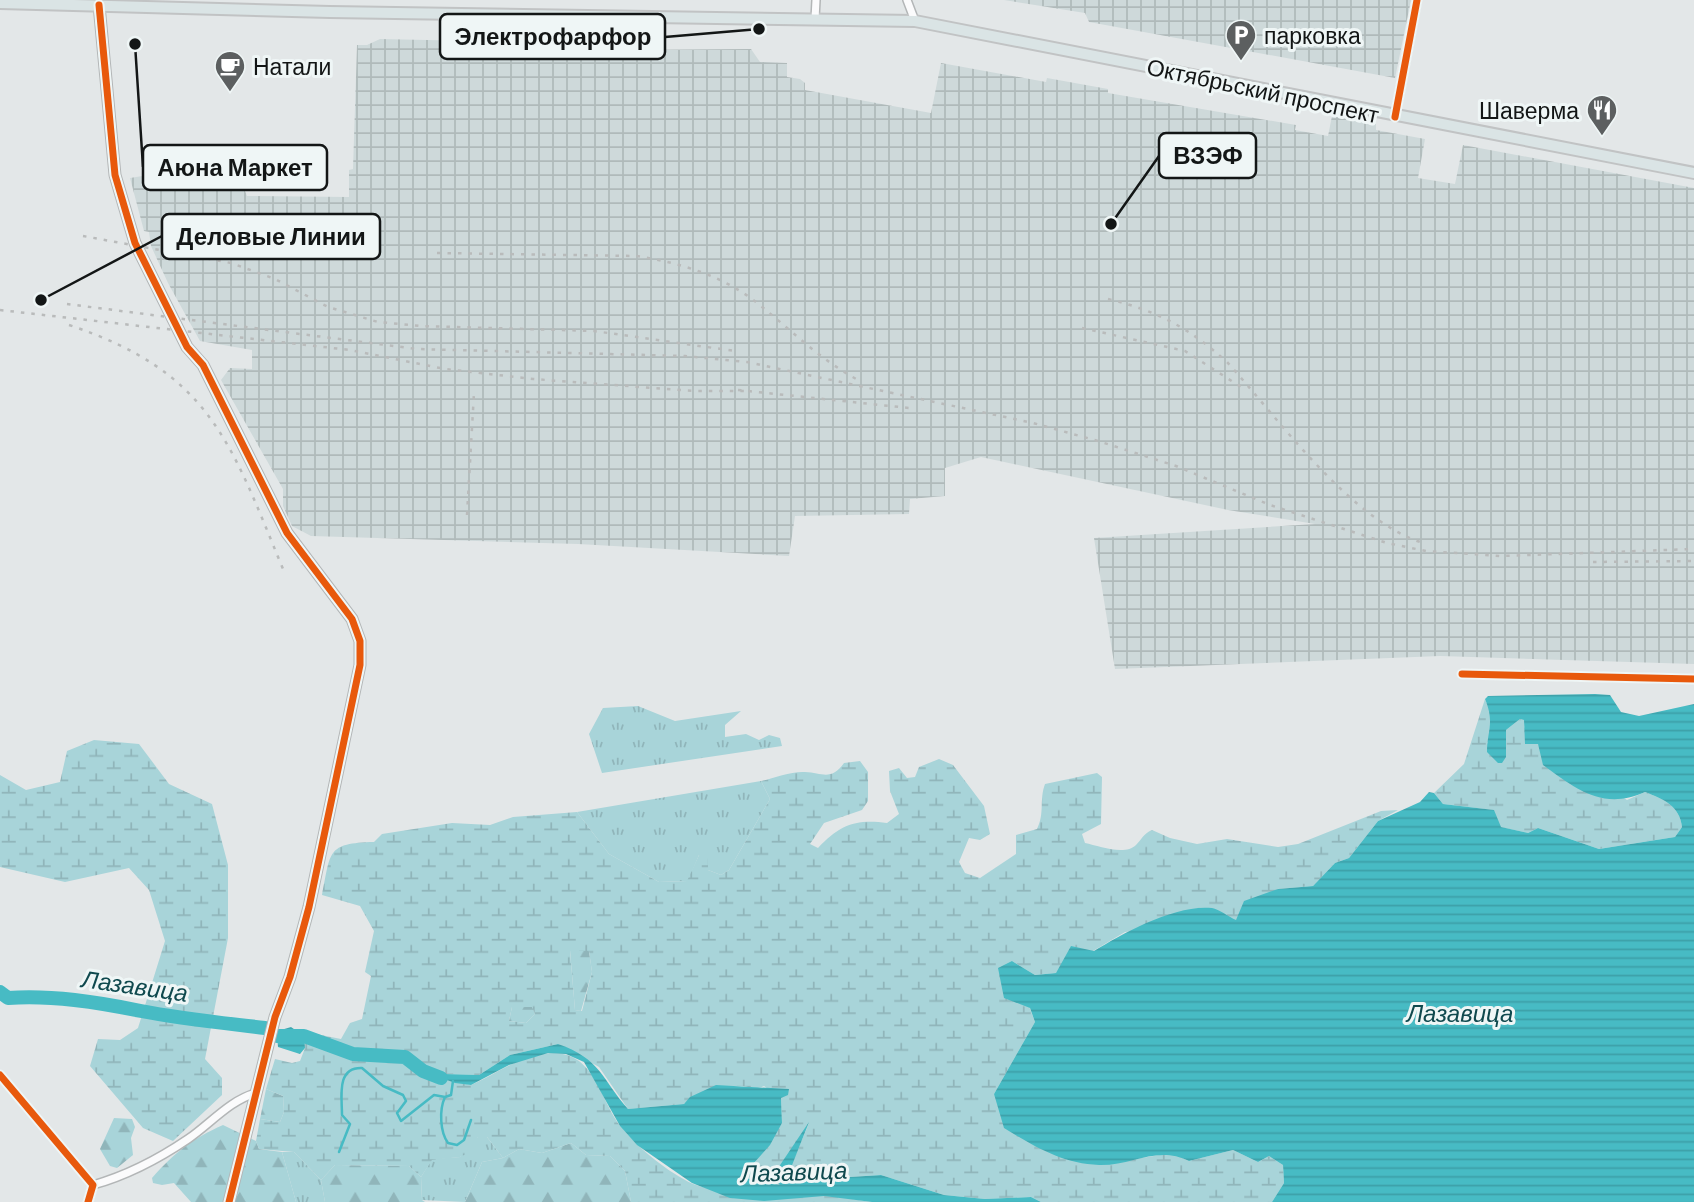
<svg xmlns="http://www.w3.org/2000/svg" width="1694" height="1202" font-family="Barlow,sans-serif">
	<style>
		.industrial { fill: url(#industrial-grid) }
		.grass { fill: url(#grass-tufts) }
		.forest { fill: url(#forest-firs) }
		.wetland { fill: url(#wetland-marsh); fill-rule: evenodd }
		.water { fill: url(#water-rules) }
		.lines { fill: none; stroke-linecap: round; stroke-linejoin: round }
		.stream { stroke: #47bbc4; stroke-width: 2.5 }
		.river { stroke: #47bbc4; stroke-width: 14 }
		.street-casing { stroke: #b3b6b7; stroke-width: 10 }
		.secondary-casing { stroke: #b3b6b7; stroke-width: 13 }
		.primary-casing { stroke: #c1c3c4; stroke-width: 14 }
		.street { stroke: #fbfbfc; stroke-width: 7 }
		.secondary { stroke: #fbfbfc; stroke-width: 10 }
		.primary { stroke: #dae4e5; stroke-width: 10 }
		.rail { stroke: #b9bbbb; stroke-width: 2.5; stroke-dasharray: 3.5 7; stroke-linecap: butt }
		.cycleway-casing { stroke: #eff6f6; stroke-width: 11 }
		.cycleway { stroke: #e8590c; stroke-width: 7 }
		.labels { text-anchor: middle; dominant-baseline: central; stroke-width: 6; stroke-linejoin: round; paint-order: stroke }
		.poi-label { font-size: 23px; fill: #131616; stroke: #eff6f6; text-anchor: start }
		.street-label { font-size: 23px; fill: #131616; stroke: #eff6f6 }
		.water-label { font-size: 24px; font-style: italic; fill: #0f494e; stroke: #eff6f6 }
		.leader { fill: none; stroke: #131616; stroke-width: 2.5 }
		.callout-dot { fill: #131616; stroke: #eff6f6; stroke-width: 2.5 }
		.callout { fill: #eff6f6; stroke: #131616; stroke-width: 2.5 }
		.callout-label { font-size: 24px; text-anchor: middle; font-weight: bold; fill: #131616 }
	</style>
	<defs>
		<pattern id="industrial-grid" width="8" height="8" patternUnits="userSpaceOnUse" patternTransform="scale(1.75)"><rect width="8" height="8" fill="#ced9da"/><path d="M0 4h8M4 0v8" fill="none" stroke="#b0baba"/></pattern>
		<pattern id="grass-tufts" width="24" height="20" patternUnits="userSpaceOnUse" patternTransform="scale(1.75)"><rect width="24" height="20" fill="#a8d4d9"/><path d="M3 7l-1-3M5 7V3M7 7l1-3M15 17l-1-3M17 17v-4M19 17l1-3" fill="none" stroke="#90b5ba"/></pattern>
		<pattern id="forest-firs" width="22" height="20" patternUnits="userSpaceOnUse" patternTransform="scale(1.75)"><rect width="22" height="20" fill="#a8d4d9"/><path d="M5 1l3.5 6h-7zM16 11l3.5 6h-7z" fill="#90b5ba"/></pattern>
		<pattern id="wetland-marsh" width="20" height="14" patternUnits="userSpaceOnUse" patternTransform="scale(1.75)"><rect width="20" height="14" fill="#a8d4d9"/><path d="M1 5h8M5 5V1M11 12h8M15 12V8" fill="none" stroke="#90b5ba"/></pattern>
		<pattern id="water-rules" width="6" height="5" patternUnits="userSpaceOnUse" patternTransform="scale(1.75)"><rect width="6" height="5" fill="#47bbc4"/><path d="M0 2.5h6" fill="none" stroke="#3da0a8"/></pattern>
	</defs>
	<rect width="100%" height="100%" fill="#e3e7e8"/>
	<path class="industrial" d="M 1004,0 L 1411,0 L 1395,78 L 1089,22 L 1085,13 Z
		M 380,39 L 621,44 L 621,50 L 751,49 L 760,62 L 787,63 L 787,77 L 800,79 L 805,83 L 805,90 L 931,113 L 941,63 L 1046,82 L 1047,78 L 1108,89 L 1108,93 L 1296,125 L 1295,130 L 1328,136 L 1332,116 L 1376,124 L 1376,130 L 1425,139 L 1418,178 L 1455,184 L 1463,145 L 1694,188 L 1694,664 L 1440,656 L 1115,669 L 1094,538 L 1315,524 L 1228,510 L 981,457 L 945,468 L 945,496 L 910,499 L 909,514 L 795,516 L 789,556 L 578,544 L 311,536 L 292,526 L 283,506 L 283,489 L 221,380 L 230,368 L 252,369 L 252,350 L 200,341 L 168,283 L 151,246 L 149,232 L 144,231 L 130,178 L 235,161 L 236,190 L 245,191 L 247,196 L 349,197 L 349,170 L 353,169 L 357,45 L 367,45 Z"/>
	<path class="grass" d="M 638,706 L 675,721 L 741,711 L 725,725 L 725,737 L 746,734 L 759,740 L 769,735 L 780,738 L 782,746 L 602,773 L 589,734 L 603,708 Z
		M 761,781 L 770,799 L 729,870 L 721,875 L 708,870 L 699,855 L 688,881 L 659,882 L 609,854 L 577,812 Z
		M 478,1137 L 487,1137 L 503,1158 L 482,1162 L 465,1202 L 422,1200 L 421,1177 L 432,1159 L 460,1157 Z
		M 282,1152 L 294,1152 L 321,1180 L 325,1202 L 296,1202 Z"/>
	<path class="forest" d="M 570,950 L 589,951 L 592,972 L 581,1011 L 575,1010 Z
		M 532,1006 L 535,1014 L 526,1023 L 509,1021 L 512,1007 Z
		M 266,1089 L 283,1096 L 284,1112 L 280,1122 L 260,1119 Z
		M 114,1118 L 132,1119 L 135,1127 L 131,1138 L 133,1155 L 117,1168 L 110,1166 L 100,1149 Z
		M 223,1125 L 256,1141 L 259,1149 L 282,1152 L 296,1202 L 191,1202 L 174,1183 L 162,1185 L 153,1183 L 152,1178 C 175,1152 192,1139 223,1125 Z
		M 571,1143 L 586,1155 L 610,1156 L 625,1171 L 631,1202 L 465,1202 L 482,1162 L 503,1158 L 519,1149 L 542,1153 Z
		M 335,1165 L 409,1166 L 421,1177 L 422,1200 L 425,1202 L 325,1202 L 321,1180 Z"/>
	<path class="wetland" d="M 1485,699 L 1490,710 L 1491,738 L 1487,743 L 1506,757 L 1506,730 L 1520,719 L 1525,720 L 1524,727 L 1538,744 L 1627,800 L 1645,792 C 1663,799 1680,806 1682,827 L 1675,837 L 1599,849 L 1538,828 L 1528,833 L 1500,827 L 1493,810 L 1443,804 L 1434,793 L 1464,764 Z
		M 94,740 L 139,744 L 169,784 L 212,804 L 228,865 L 228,938 L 205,1059 L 222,1078 L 222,1095 L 173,1141 L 143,1128 L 90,1066 L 98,1039 L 120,1040 L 138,1028 L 165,941 L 149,890 L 129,868 L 65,882 L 0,867 L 0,775 L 26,790 L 60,782 L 67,751 Z
		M 939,759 L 953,765 L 984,806 L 990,834 L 980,840 L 969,838 L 959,862 L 965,873 L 980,878 L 1016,854 L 1016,835 L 1037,829 C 1045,813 1039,800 1045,784 L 1097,773 L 1102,777 L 1101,824 L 1082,834 L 1085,843 C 1099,846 1125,856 1136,845 C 1142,839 1143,834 1152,830 L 1170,838 L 1197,844 L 1227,839 L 1278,847 L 1298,844 L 1381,811 L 1398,810 L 1378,821 L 1349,858 L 1335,863 L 1313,886 L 1278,889 L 1236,920 L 1125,932 L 1056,973 L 1035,975 L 1012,961 L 1035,1022 L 994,1094 L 1099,1165 L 1172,1153 L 1189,1161 L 1233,1150 L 1258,1162 L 1269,1156 L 1283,1165 L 1284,1183 L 1272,1202 L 1041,1202 L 1031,1197 L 985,1199 L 944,1195 L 881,1175 L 789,1181 L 786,1178 L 809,1123 L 780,1185 L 744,1178 L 782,1123 L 781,1098 L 764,1086 C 755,1090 751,1087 742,1086 C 726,1085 694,1093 684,1104 L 628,1109 L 599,1067 L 558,1044 L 510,1055 L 479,1075 L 444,1074 L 428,1067 L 435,1077 L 471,1085 C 496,1074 522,1054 550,1053 C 596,1051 599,1100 622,1128 C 640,1150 668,1172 693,1184 C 748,1202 770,1195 824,1196 C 840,1196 856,1200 872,1202 L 631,1202 L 625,1171 L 610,1156 L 586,1155 L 571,1143 L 542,1153 L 519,1149 L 503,1158 L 487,1137 L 478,1137 L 472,1151 L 460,1157 L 432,1160 L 421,1177 L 409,1166 L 335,1165 L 321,1180 L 294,1152 L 259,1149 L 256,1141 L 260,1119 L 280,1122 L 284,1112 L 283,1096 L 266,1089 L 275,1059 L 292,1063 L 300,1061 L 305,1048 L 301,1031 L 341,1039 L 350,1023 L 362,1019 L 371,976 L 365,972 L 374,931 L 360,906 L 322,895 C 331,852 326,843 374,842 L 382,834 L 452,823 L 490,825 L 513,817 L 577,812 L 609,854 L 659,882 L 687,881 L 699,855 L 708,857 L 708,870 L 721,875 L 729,870 L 770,799 L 761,781 C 774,778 792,771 805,772 C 823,773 831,781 844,763 L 860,761 L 868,772 L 868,801 L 862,810 L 824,823 L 810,844 L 818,848 C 840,825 855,819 887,823 L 899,814 L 890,791 L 889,771 L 899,768 L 907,778 L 915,777 L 919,767 ZM 570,951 L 589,951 L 592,972 L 582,1011 L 575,1010 ZM 512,1007 L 532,1007 L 535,1014 L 526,1023 L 509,1021 Z"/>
	<path class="water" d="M 1595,694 L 1610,695 L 1621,712 L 1639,716 L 1694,704 L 1694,1202 L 1272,1202 L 1284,1183 L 1283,1165 L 1269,1156 L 1258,1162 L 1233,1150 L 1189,1161 C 1157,1145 1132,1166 1099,1165 C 1063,1164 1033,1146 1004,1128 L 994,1094 L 1035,1022 L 1030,1008 L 1004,998 L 998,968 L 1012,961 L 1035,975 L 1056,973 L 1071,946 L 1094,951 C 1123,933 1176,904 1212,908 C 1219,909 1229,917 1236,920 L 1244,901 L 1278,889 L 1313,886 L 1335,863 L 1349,858 L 1378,821 L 1420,802 L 1429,792 L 1434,793 L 1443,804 L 1494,810 L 1501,827 L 1528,833 L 1538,828 L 1599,849 L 1675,837 L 1682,827 C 1680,806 1663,799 1645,792 C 1603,811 1576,789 1543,765 L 1538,744 L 1525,744 L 1524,720 L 1520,719 L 1506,730 L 1506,757 L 1502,763 L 1498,763 L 1487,752 C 1487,731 1495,723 1485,699 L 1488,696 Z
		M 291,1027 L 304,1036 L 305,1048 L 300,1054 L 278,1047 L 277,1036 L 281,1030 Z
		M 558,1044 C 601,1059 601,1078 628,1109 L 684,1104 L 690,1097 L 716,1085 L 789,1089 L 788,1095 L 781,1098 L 782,1123 L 770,1145 L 745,1173 L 745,1178 L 780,1185 L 772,1177 L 809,1122 L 787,1178 L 789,1181 L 881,1175 L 944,1195 L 985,1199 L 1031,1197 L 1041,1202 L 872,1202 L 824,1196 L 764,1201 L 730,1198 L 692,1183 L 637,1145 L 620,1126 L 584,1062 L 566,1054 L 548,1053 L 509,1065 L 471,1085 L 455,1083 L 423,1071 L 428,1067 L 444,1074 L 479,1075 L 510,1055 Z"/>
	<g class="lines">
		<path class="stream" d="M 445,1097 C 439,1110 440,1132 448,1143 L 457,1145 L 464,1140 L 471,1120
			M 339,1152 L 350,1124 L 342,1115 C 342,1097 336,1067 362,1068 L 383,1086 L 403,1095 L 406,1101 L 397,1113 L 401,1121 L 434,1095 L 445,1097 L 451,1095 L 453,1081"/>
		<path class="river" d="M 0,992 L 8,998 C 52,995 97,1002 141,1011 C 182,1019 224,1023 265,1028
			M 277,1036 L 304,1036 L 353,1054 L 405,1057 L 423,1071 L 441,1078"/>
		<g class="street-casing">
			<path id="street" d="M 907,0 L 915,21
				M 815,19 L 816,0
				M 1395,117 L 1417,0
				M 1462,674 L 1694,679
				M 0,1075 L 93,1185 L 88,1202
				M 93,1185 C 125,1176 160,1158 188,1139 C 210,1124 230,1100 256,1093"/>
		</g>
		<g class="secondary-casing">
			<path id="secondary" d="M 99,5 L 115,175 L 135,243 L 187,347 L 203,365 L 287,533 L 352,619 L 360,641 L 360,665 L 309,907 L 290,977 L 275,1017 L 229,1202"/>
		</g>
		<g class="primary-casing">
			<path id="primary" d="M 0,3 L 330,12 L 915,21 L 1694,173"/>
		</g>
		<use href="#street" class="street"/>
		<use href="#secondary" class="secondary"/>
		<use href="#primary" class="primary"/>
		<path class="rail" d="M 83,236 L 231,263 L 275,279 L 328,307 L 378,322 L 421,326 L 594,331 L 735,351
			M 437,253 L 637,256 C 680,263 721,275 756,302 C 790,329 819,359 858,380
			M 1108,299 C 1158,311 1189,328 1227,362 C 1278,418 1350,520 1423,543
			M 67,304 L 417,349 L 685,356 L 747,362 L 1033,423 L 1098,441 L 1176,466 L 1270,505 L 1387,543 L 1426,551 L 1501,556 L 1694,549
			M 0,310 L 350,350 L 445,369 L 533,379 L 694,391 L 748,391
			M 69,325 C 210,372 230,441 283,569
			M 1082,328 L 1185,351 L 1241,387
			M 738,390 L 909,408
			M 467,515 L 474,393
			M 1593,562 L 1694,561"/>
		<g class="cycleway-casing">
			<path id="cycleway" d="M 99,5 L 115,175 L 135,243 L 187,347 L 203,365 L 287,533 L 352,619 L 360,641 L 360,665 L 309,907 L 290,977 L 275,1017 L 229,1202
				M 1395,117 L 1417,0
				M 1462,674 L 1694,679
				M 0,1075 L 93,1185 L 88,1202"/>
		</g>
		<use href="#cycleway" class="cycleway"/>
	</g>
	<defs>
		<g id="parking-pin" transform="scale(1.575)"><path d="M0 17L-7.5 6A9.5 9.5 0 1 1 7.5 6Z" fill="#5c5f60" stroke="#eff6f6"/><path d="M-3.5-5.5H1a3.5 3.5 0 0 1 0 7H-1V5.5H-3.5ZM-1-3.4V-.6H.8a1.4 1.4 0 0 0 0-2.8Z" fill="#fff"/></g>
		<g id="cafe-pin" transform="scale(1.575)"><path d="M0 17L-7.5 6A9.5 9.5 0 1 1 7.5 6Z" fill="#5c5f60" stroke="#eff6f6"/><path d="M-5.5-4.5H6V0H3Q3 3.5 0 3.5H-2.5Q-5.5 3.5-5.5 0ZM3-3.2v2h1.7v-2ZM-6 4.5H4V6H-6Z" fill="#fff"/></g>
		<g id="restaurant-pin" transform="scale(1.575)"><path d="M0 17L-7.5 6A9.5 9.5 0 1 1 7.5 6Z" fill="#5c5f60" stroke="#eff6f6"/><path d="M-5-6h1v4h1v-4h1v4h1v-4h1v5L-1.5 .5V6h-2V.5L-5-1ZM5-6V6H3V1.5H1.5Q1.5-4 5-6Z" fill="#fff"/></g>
	</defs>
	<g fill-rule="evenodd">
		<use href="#parking-pin" x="1241" y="35"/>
		<use href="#cafe-pin" x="230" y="66"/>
		<use href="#restaurant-pin" x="1602" y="110"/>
	</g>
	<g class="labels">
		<g class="poi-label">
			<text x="1264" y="35">парковка</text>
			<text x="253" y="66">Натали</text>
			<text x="1579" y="110" text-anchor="end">Шаверма</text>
		</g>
		<g class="street-label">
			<text transform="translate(1263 90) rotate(12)">Октябрьский проспект</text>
		</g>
		<g class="water-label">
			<text transform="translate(135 985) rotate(8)">Лазавица</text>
			<text x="1460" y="1012">Лазавица</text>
			<text transform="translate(794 1171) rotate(-2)">Лазавица</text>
		</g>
	</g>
	<path class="leader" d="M759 29L665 37M1111 224L1159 156M135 44L143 167M41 300L162 236"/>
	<g class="callout-dot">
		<circle cx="759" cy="29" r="7"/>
		<circle cx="1111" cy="224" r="7"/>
		<circle cx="135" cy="44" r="7"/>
		<circle cx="41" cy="300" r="7"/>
	</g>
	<g class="callout">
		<rect x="440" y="14" width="225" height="45" rx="7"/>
		<rect x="1159" y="133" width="97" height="45" rx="7"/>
		<rect x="143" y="145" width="184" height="45" rx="7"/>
		<rect x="162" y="214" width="218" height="45" rx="7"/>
	</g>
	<g class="callout-label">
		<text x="553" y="45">Электрофарфор</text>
		<text x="1208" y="164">ВЗЭФ</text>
		<text x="235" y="176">Аюна Маркет</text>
		<text x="271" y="245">Деловые Линии</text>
	</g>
</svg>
